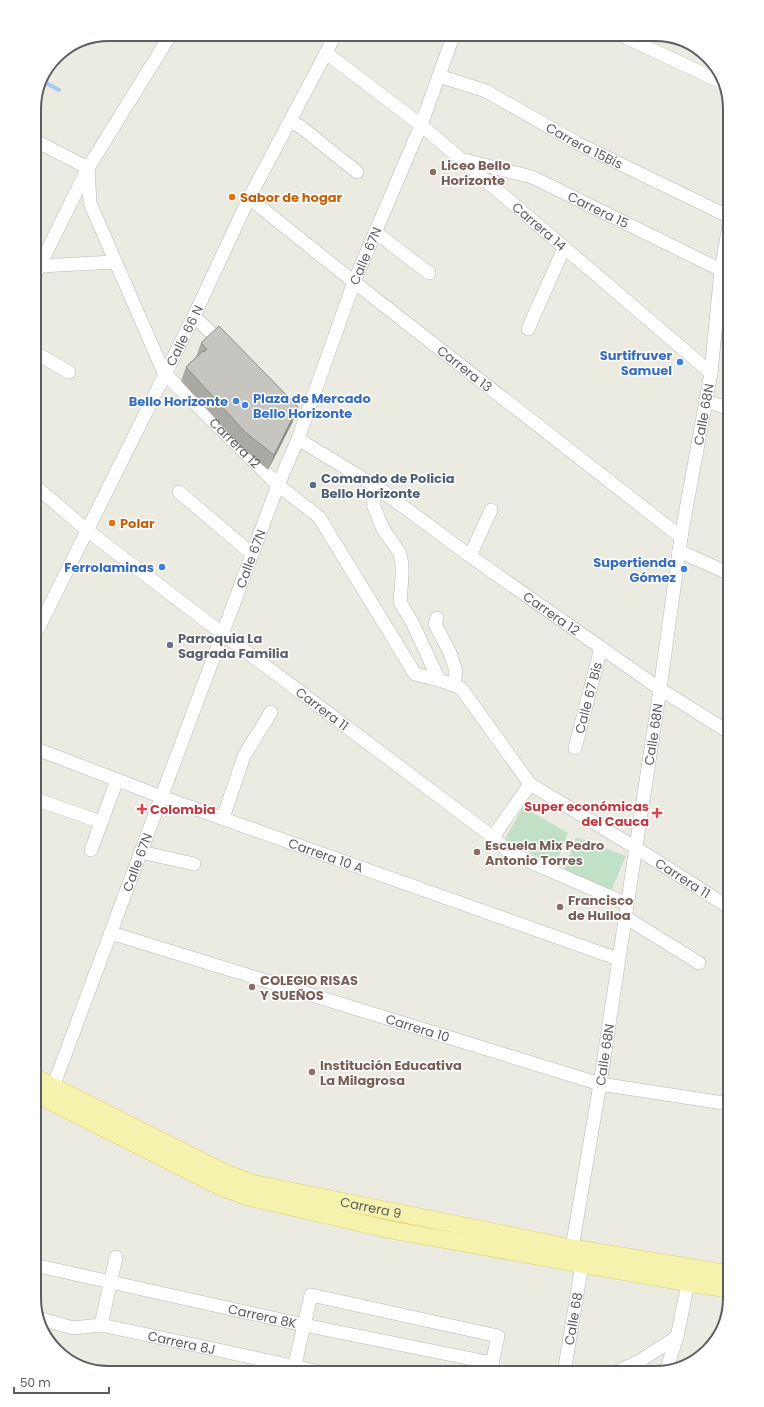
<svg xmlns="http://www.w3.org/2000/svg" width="764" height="1407" font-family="Poppins,sans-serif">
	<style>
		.green { fill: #c1e1c6 }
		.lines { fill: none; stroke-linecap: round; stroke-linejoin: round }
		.stream { stroke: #a9caf5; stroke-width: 4 }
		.minor-casing { stroke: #b5b7bb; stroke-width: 14 }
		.major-casing { stroke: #e0cf67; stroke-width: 18 }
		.minor { stroke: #fff; stroke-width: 13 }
		.major { stroke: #f5f3ae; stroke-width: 17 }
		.wall { fill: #aba9a4 }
		.shaded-wall { fill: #8b8a86 }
		.building { fill: #c7c5bf; stroke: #8b8a86 }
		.education-dot { fill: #8d6e63; stroke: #fff; stroke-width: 1.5 }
		.food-dot { fill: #e8710a; stroke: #fff; stroke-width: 1.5 }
		.shop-dot { fill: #3f7fe0; stroke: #fff; stroke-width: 1.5 }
		.service-dot { fill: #5c6f8a; stroke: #fff; stroke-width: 1.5 }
		.worship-dot { fill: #6b7280; stroke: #fff; stroke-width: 1.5 }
		.health-dot { fill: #e0444e; stroke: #fff; stroke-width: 1.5 }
		.labels { text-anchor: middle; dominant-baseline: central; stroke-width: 3; stroke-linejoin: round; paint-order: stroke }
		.street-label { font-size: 13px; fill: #5b5d61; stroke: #fff }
		.education-label { font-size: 13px; font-weight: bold; fill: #785e54; stroke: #fff; text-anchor: start }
		.food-label { font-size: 13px; font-weight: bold; fill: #c56008; stroke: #fff; text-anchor: start }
		.shop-label { font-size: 13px; font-weight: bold; fill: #366cbe; stroke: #fff; text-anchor: end }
		.service-label { font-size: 13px; font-weight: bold; fill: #4e5e75; stroke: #fff; text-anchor: start }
		.worship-label { font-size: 13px; font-weight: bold; fill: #5b616d; stroke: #fff; text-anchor: start }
		.health-label { font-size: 13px; font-weight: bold; fill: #be3a42; stroke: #fff; text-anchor: end }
		.rim { fill: none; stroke: #5b5d61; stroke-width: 2 }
	</style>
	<rect width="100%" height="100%" fill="#ecebe2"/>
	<path class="green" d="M 523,807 L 568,833 L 555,866 L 505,839 Z
		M 576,837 L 626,856 L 611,891 L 563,873 Z"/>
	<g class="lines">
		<path class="stream" d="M 44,82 L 59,90"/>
		<g class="minor-casing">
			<g id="minor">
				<path d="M 619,34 L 725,84"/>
				<path id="s1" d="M 326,53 L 421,125 L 711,373"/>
				<path id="s2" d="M 439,76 L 486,91 L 577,143 L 730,217"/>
				<path d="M 290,121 L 301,127 L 357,172"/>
				<path id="s3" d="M 34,140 L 88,168 L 90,203 L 164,373 L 278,485 L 319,517 L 415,674 L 439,680 L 461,688 L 530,784 L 636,848 L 730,908"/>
				<path id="s4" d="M 464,160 L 532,177 L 721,270 L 730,271"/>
				<path id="s5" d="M 249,198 L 354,282 L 681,537"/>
				<path d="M 375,232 L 429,273"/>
				<path d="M 40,266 L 115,262"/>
				<path d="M 34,277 L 88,168 L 171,34"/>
				<path d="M 194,316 L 224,346"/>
				<path d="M 528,329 L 564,248"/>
				<path d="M 34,352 L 69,372"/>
				<path d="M 706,401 L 730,409"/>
				<path id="s6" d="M 298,439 L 377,487 L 470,556 L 660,689 L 730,733"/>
				<path id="s7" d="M 34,485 L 88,531 L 223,634 L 493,837 L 510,853 L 627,904"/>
				<path d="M 377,487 L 373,504 L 383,529 L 400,553 L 402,565 L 402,577 L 400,602 L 412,622 L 439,680"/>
				<path d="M 179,492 L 252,554"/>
				<path d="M 679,551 L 730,574"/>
				<path d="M 470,556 L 491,510"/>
				<path d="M 437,618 L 435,624 L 450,653 L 456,671 L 454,685"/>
				<path id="s8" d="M 34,637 L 194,316 L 249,198 L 326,53 L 335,34"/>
				<path id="s9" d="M 34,748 L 162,797 L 618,959"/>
				<path id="s10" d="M 575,748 L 601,648"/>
				<path d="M 38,800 L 101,822"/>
				<path d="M 223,818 L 244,756 L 271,712"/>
				<path d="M 493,837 L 530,784"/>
				<path d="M 91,850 L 117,780"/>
				<path d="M 141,852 L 194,864"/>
				<path d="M 625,917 L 699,963"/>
				<path id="s11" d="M 111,933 L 600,1084 L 730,1104"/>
				<path id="s12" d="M 53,1087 L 278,485 L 298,439 L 354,282 L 421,125 L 454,34"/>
				<path id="s13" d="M 572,1248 L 600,1084 L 660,689 L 681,537 L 711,373 L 721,270 L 730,220"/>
				<path id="s14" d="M 34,1265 L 304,1325 L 492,1363"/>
				<path id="s15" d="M 38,1318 L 73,1328 L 101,1325 L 325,1373"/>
				<path d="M 101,1325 L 116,1257"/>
				<path d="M 100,1371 L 112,1373"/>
				<path d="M 666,1371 L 677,1337 L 688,1283"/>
				<path d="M 293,1373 L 311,1295 L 498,1336 L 490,1373"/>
				<path id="s16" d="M 564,1373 L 582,1264"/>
				<path d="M 614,1373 L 641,1360 L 677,1337"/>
			</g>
		</g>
		<g class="major-casing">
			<g id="major">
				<path id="s17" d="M 34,1077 L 223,1172 L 251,1183 L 572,1248 L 730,1274"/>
				<path d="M 34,1093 L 219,1186 L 248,1197 L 391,1230 L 688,1283 L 730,1289"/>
			</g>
		</g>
		<use href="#minor" class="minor"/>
		<use href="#major" class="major"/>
	</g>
	<path class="wall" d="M 201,343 L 293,421 L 268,470 L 240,446 L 181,381 L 186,367 L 196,357 Z"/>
	<path class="shaded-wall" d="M 298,407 L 293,421 L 268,470 L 274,455 Z"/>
	<path class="building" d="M 219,326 L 298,407 L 274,455 L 245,432 L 186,367 L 203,351 L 204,352 L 207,349 L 201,343 Z"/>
	<g class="education-dot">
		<circle cx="433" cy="172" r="4"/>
		<circle cx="477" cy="852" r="4"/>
		<circle cx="560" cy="907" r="4"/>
		<circle cx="252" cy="987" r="4"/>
		<circle cx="312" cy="1072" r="4"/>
	</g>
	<g class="food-dot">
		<circle cx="232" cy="197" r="4"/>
		<circle cx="112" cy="523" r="4"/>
	</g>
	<g class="shop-dot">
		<circle cx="680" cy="362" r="4"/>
		<circle cx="236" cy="401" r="4"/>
		<circle cx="245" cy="405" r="4"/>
		<circle cx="162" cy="567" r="4"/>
		<circle cx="684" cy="569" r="4"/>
	</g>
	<circle class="service-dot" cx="313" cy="485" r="4"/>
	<circle class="worship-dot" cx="170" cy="645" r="4"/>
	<g class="health-dot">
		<path d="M140 803h4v4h4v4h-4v4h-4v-4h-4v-4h4z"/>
		<path d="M655 807h4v4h4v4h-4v4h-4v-4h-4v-4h4z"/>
	</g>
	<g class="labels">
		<g class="street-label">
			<text stroke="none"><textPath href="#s2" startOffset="162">Carrera 15Bis</textPath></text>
			<text stroke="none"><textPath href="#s4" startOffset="144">Carrera 15</textPath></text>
			<text stroke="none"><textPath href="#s1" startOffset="275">Carrera 14</textPath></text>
			<text stroke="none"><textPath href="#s12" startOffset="888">Calle 67N</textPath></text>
			<text stroke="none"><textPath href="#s8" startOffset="337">Calle 66 N</textPath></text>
			<text stroke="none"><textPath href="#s5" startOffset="275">Carrera 13</textPath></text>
			<text stroke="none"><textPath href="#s13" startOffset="844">Calle 68N</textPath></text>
			<text stroke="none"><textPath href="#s3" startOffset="381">Carrera 12</textPath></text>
			<text stroke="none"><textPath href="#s12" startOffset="564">Calle 67N</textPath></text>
			<text stroke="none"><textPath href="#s6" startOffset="308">Carrera 12</textPath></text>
			<text stroke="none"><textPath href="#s10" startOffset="52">Calle 67 Bis</textPath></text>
			<text stroke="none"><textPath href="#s7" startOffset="365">Carrera 11</textPath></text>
			<text stroke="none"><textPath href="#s13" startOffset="520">Calle 68N</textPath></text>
			<text stroke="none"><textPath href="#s9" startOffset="311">Carrera 10 A</textPath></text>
			<text stroke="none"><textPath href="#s12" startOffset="240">Calle 67N</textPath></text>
			<text stroke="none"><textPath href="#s3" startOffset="1023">Carrera 11</textPath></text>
			<text stroke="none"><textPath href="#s11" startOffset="321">Carrera 10</textPath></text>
			<text stroke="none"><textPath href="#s13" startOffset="196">Calle 68N</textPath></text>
			<text stroke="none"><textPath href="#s17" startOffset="364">Carrera 9</textPath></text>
			<text stroke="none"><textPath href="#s14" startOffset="234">Carrera 8K</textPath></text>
			<text stroke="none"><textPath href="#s16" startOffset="55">Calle 68</textPath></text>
			<text stroke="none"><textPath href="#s15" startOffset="147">Carrera 8J</textPath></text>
		</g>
		<g class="education-label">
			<text x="441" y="165">Liceo Bello<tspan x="441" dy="15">Horizonte</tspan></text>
			<text x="485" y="845">Escuela Mix Pedro<tspan x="485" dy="15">Antonio Torres</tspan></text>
			<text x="568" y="900">Francisco<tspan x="568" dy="15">de Hulloa</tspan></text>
			<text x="260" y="980">COLEGIO RISAS<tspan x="260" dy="15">Y SUEÑOS</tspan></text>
			<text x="320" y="1065">Institución Educativa<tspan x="320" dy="15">La Milagrosa</tspan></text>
		</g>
		<g class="food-label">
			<text x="240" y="197">Sabor de hogar</text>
			<text x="120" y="523">Polar</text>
		</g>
		<g class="shop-label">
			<text x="672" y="355">Surtifruver<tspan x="672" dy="15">Samuel</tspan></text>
			<text x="253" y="398" text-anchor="start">Plaza de Mercado<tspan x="253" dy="15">Bello Horizonte</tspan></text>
			<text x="228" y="401">Bello Horizonte</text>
			<text x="676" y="562">Supertienda<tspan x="676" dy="15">Gómez</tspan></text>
			<text x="154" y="567">Ferrolaminas</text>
		</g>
		<g class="service-label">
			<text x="321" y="478">Comando de Policia<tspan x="321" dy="15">Bello Horizonte</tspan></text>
		</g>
		<g class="worship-label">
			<text x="178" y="638">Parroquia La<tspan x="178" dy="15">Sagrada Familia</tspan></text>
		</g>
		<g class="health-label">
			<text x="649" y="806">Super económicas<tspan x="649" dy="15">del Cauca</tspan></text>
			<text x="150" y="809" text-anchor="start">Colombia</text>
		</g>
	</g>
	<path d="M0 0H764V1407H0ZM109 41H655A68 68 0 0 1 723 109V1298A68 68 0 0 1 655 1366H109A68 68 0 0 1 41 1298V109A68 68 0 0 1 109 41Z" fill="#fff" fill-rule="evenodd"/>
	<path class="rim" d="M109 41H655A68 68 0 0 1 723 109V1298A68 68 0 0 1 655 1366H109A68 68 0 0 1 41 1298V109A68 68 0 0 1 109 41Z"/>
	<path d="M14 1387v6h95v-6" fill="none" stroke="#5b5d61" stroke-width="2"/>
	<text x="20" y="1387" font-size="12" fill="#5b5d61" stroke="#ffffff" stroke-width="3" paint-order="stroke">50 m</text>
</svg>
